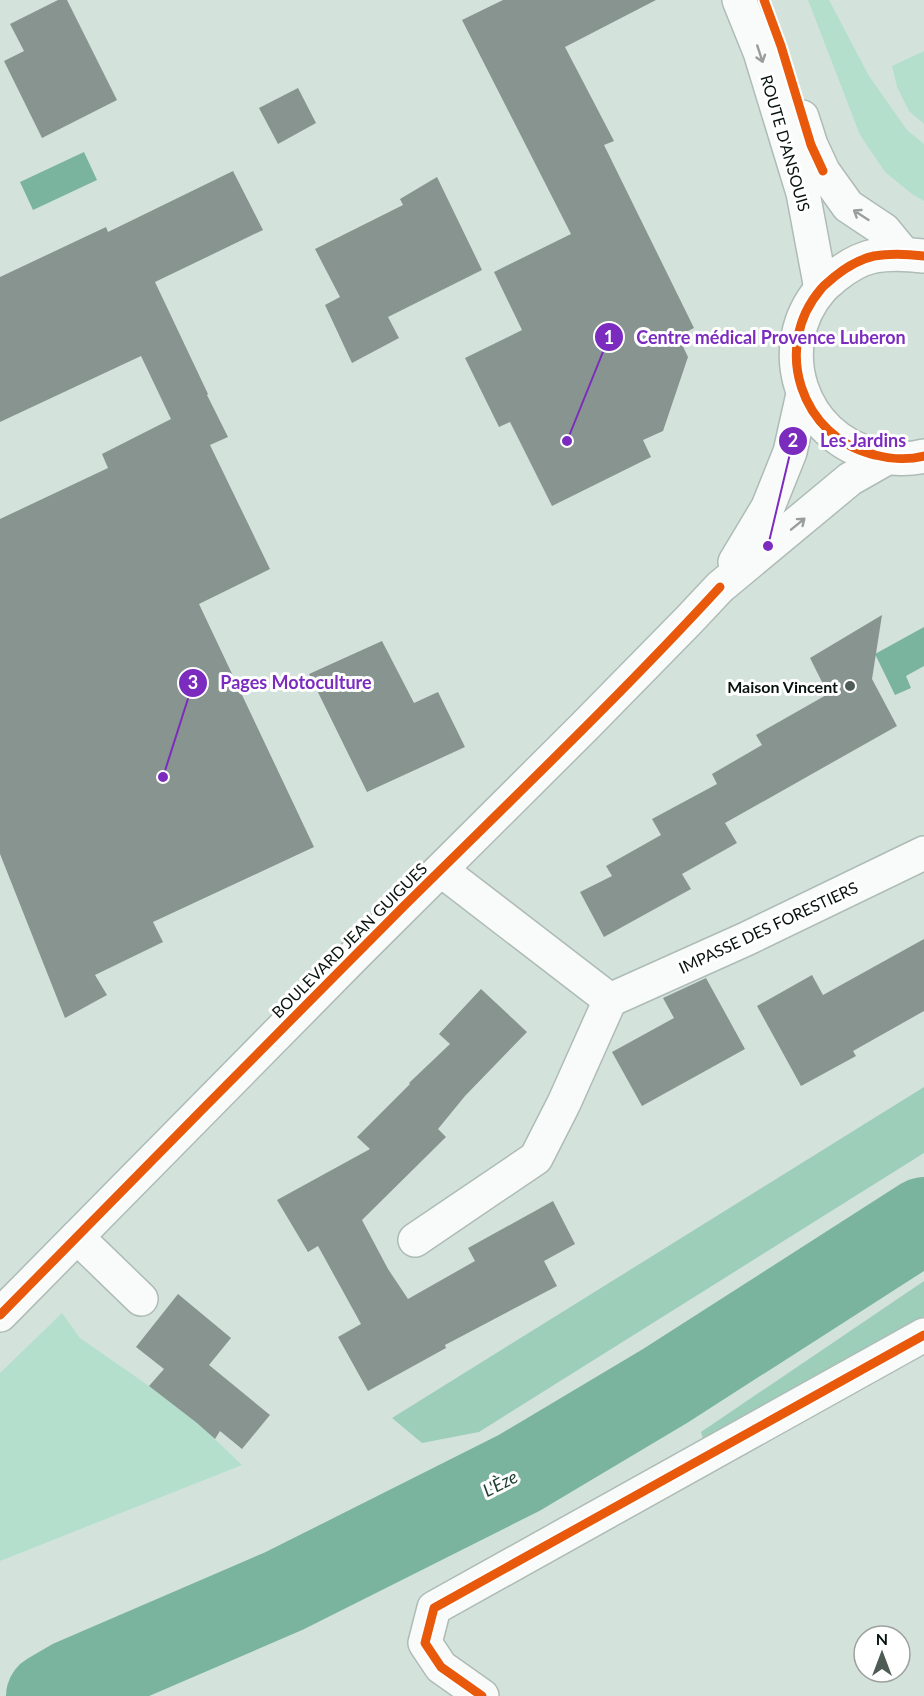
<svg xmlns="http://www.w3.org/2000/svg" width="924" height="1696" font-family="Lato,sans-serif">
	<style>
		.green { fill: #b4dfcd }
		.forest { fill: #9dceba }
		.water { fill: #7ab49e }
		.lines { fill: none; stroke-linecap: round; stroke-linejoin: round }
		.river { stroke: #7ab49e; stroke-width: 86 }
		.building { fill: #88948f }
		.street-casing { stroke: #aebbb6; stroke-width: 36 }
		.secondary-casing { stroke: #aebbb6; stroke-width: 36 }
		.primary-casing { stroke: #aebbb6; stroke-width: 36 }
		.street { stroke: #f8fbfa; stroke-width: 33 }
		.secondary { stroke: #f8fbfa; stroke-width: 33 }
		.primary { stroke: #f8fbfa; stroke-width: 33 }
		.cycleway-casing { stroke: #fff; stroke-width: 13 }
		.cycleway { stroke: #e8590c; stroke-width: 9 }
		.oneway { stroke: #989e9c }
		.poi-dot { fill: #4f5c56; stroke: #fff; stroke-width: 2 }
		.labels { text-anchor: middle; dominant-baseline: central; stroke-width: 6; stroke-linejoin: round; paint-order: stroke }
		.street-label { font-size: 16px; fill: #08130e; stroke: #fff }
		.poi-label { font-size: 16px; font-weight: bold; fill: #08130e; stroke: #fff; text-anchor: end }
		.water-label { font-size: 18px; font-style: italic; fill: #1c3f32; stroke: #fff }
		.leader { fill: none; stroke: #7b2cbf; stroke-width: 2 }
		.callout-dot { fill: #7b2cbf; stroke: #fff; stroke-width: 2 }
		.mark-label { font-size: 18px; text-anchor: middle; font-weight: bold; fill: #fff }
		.callout-label { font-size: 18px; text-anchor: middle; font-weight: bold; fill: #7b2cbf; stroke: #fff; stroke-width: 6; stroke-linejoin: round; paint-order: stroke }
	</style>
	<rect width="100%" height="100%" fill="#d3e3dc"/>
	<path class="green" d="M 808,0 L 829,0 L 869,76 L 907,130 L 924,144 L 924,201 L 912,194 L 885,172 L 860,135 Z
		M 924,51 L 924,124 L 909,111 L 897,87 L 892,66 Z
		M 62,1313 L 80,1338 L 149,1386 L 196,1421 L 242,1465 L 0,1561 L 0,1373 Z"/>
	<path class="forest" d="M 924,1087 L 924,1153 L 479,1432 L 422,1443 L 392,1418 Z
		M 924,1281 L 924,1321 L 708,1455 L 701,1432 Z"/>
	<path class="water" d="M 84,152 L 97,180 L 33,210 L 20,182 Z
		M 924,627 L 924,666 L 906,676 L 911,688 L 895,695 L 875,654 Z"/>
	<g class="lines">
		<path class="river" d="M 49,1696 L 73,1682 L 284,1591 L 519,1473 L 665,1386 L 924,1220"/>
	</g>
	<path class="building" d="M 58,0 L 67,0 L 117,100 L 42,138 L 4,61 L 24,51 L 10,24 Z
		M 503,0 L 656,0 L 565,47 L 614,141 L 604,145 L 694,328 L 678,336 L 688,357 L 663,431 L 643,440 L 651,457 L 552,506 L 510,422 L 499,427 L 465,358 L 522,330 L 494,272 L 571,234 L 462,20 Z
		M 298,88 L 316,123 L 278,144 L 259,108 Z
		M 233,171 L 263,230 L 155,282 L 208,394 L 207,395 L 228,437 L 210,445 L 270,569 L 199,604 L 314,847 L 153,922 L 163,942 L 95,975 L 107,995 L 65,1018 L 0,854 L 0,519 L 108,468 L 102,454 L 171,419 L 141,356 L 0,422 L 0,277 L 106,227 L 108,232 Z
		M 437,177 L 482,270 L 388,317 L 399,338 L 352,363 L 325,305 L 340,297 L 315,249 L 403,205 L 400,199 Z
		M 882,615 L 872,679 L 897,726 L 725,823 L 737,843 L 682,874 L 691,889 L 604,937 L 580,892 L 612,876 L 606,866 L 661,835 L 652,819 L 717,784 L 712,774 L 762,745 L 756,735 L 828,694 L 810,658 Z
		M 382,641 L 414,703 L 438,692 L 465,747 L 367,792 L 309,674 Z
		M 924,939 L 924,1011 L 853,1051 L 856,1056 L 801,1086 L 757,1006 L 812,975 L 823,995 Z
		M 706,978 L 745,1049 L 642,1106 L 612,1052 L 674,1018 L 663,998 Z
		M 481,989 L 527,1032 L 465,1096 L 438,1129 L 446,1137 L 362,1220 L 388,1269 L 408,1299 L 475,1261 L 468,1248 L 553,1201 L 575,1244 L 544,1261 L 557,1286 L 445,1345 L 446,1348 L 368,1391 L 338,1337 L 361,1324 L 318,1246 L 308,1252 L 277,1200 L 370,1149 L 357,1137 L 410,1084 L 409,1083 L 450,1044 L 439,1034 Z
		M 178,1294 L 231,1338 L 209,1365 L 270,1415 L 242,1449 L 220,1431 L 215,1439 L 197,1423 L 149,1386 L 164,1369 L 136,1347 Z"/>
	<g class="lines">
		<g class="street-casing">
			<path id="street" d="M 441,870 L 610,1000
				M 77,1237 L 141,1299
				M 415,1240 L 536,1158 L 564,1103 L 610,1000 L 746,939 L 924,853
				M 482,1696 L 441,1667 L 425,1643 L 434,1608 L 924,1335"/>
		</g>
		<g class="secondary-casing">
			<path id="secondary" d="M 739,0 L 760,52 L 803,193 L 821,289
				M 802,117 L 811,145 L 823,171 L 848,206 L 884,230 L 903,253"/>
		</g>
		<g class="primary-casing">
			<path id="primary" d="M 924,256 C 907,254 891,253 874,256 C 860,259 845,268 834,277 C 830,281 824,285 821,289 C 771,347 801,438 875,455 C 890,459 909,460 924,456
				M 735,562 L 768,507 L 790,452 L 803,394
				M 0,1315 L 358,952 L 584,727 L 689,620 L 720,587 L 850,479 L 887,458"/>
		</g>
		<use href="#street" class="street"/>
		<use href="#secondary" class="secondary"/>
		<use href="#primary" class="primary"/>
		<g class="cycleway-casing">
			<path id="cycleway" d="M 764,0 L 781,46 L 811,145 L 823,171
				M 924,256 C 907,254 891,253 874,256 C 860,259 845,268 834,277 C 830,281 824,285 821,289 C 771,347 801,438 875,455 C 890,459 909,460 924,456
				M 0,1315 C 135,1178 269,1041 405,905 C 511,800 619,697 720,587
				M 482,1696 L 441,1667 L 425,1643 L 434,1608 L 924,1335"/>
		</g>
		<use href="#cycleway" class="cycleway"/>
	</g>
	<defs><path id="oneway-shaft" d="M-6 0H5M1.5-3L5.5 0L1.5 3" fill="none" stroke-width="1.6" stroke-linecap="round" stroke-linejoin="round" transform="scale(1.5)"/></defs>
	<g class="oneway">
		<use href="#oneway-shaft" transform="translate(760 54) rotate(72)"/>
		<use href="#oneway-shaft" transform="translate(861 215) rotate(-147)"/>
		<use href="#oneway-shaft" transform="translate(798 524) rotate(-39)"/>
	</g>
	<circle class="poi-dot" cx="850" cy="686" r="6"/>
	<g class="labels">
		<g class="street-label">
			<text transform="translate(786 143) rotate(74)">ROUTE D'ANSOUIS</text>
			<text transform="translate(768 927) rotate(-25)">IMPASSE DES FORESTIERS</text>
			<text transform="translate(349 940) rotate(-45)">BOULEVARD JEAN GUIGUES</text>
		</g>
		<g class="poi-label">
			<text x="838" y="686">Maison Vincent</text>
		</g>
		<g class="water-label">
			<text transform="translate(500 1483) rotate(-27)">L'Èze</text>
		</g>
	</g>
	<path class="leader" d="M567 441L609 337M768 546L793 441M163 777L193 683"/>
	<g class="callout-dot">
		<circle cx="567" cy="441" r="6"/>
		<circle cx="768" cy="546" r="6"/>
		<circle cx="163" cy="777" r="6"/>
		<circle cx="609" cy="337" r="15"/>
		<circle cx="793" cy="441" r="15"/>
		<circle cx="193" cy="683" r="15"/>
	</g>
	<g class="mark-label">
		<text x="609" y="344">1</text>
		<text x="793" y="447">2</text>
		<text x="193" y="689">3</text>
	</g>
	<g class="callout-label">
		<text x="771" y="344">Centre médical Provence Luberon</text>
		<text x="863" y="447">Les Jardins</text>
		<text x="296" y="689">Pages Motoculture</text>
	</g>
	<g transform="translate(882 1654)"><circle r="28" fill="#ffffff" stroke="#9ca19f" stroke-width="1.5"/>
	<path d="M0-4.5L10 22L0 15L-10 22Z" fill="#4f5c56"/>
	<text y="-9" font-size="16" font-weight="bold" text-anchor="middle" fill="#08130e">N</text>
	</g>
</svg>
